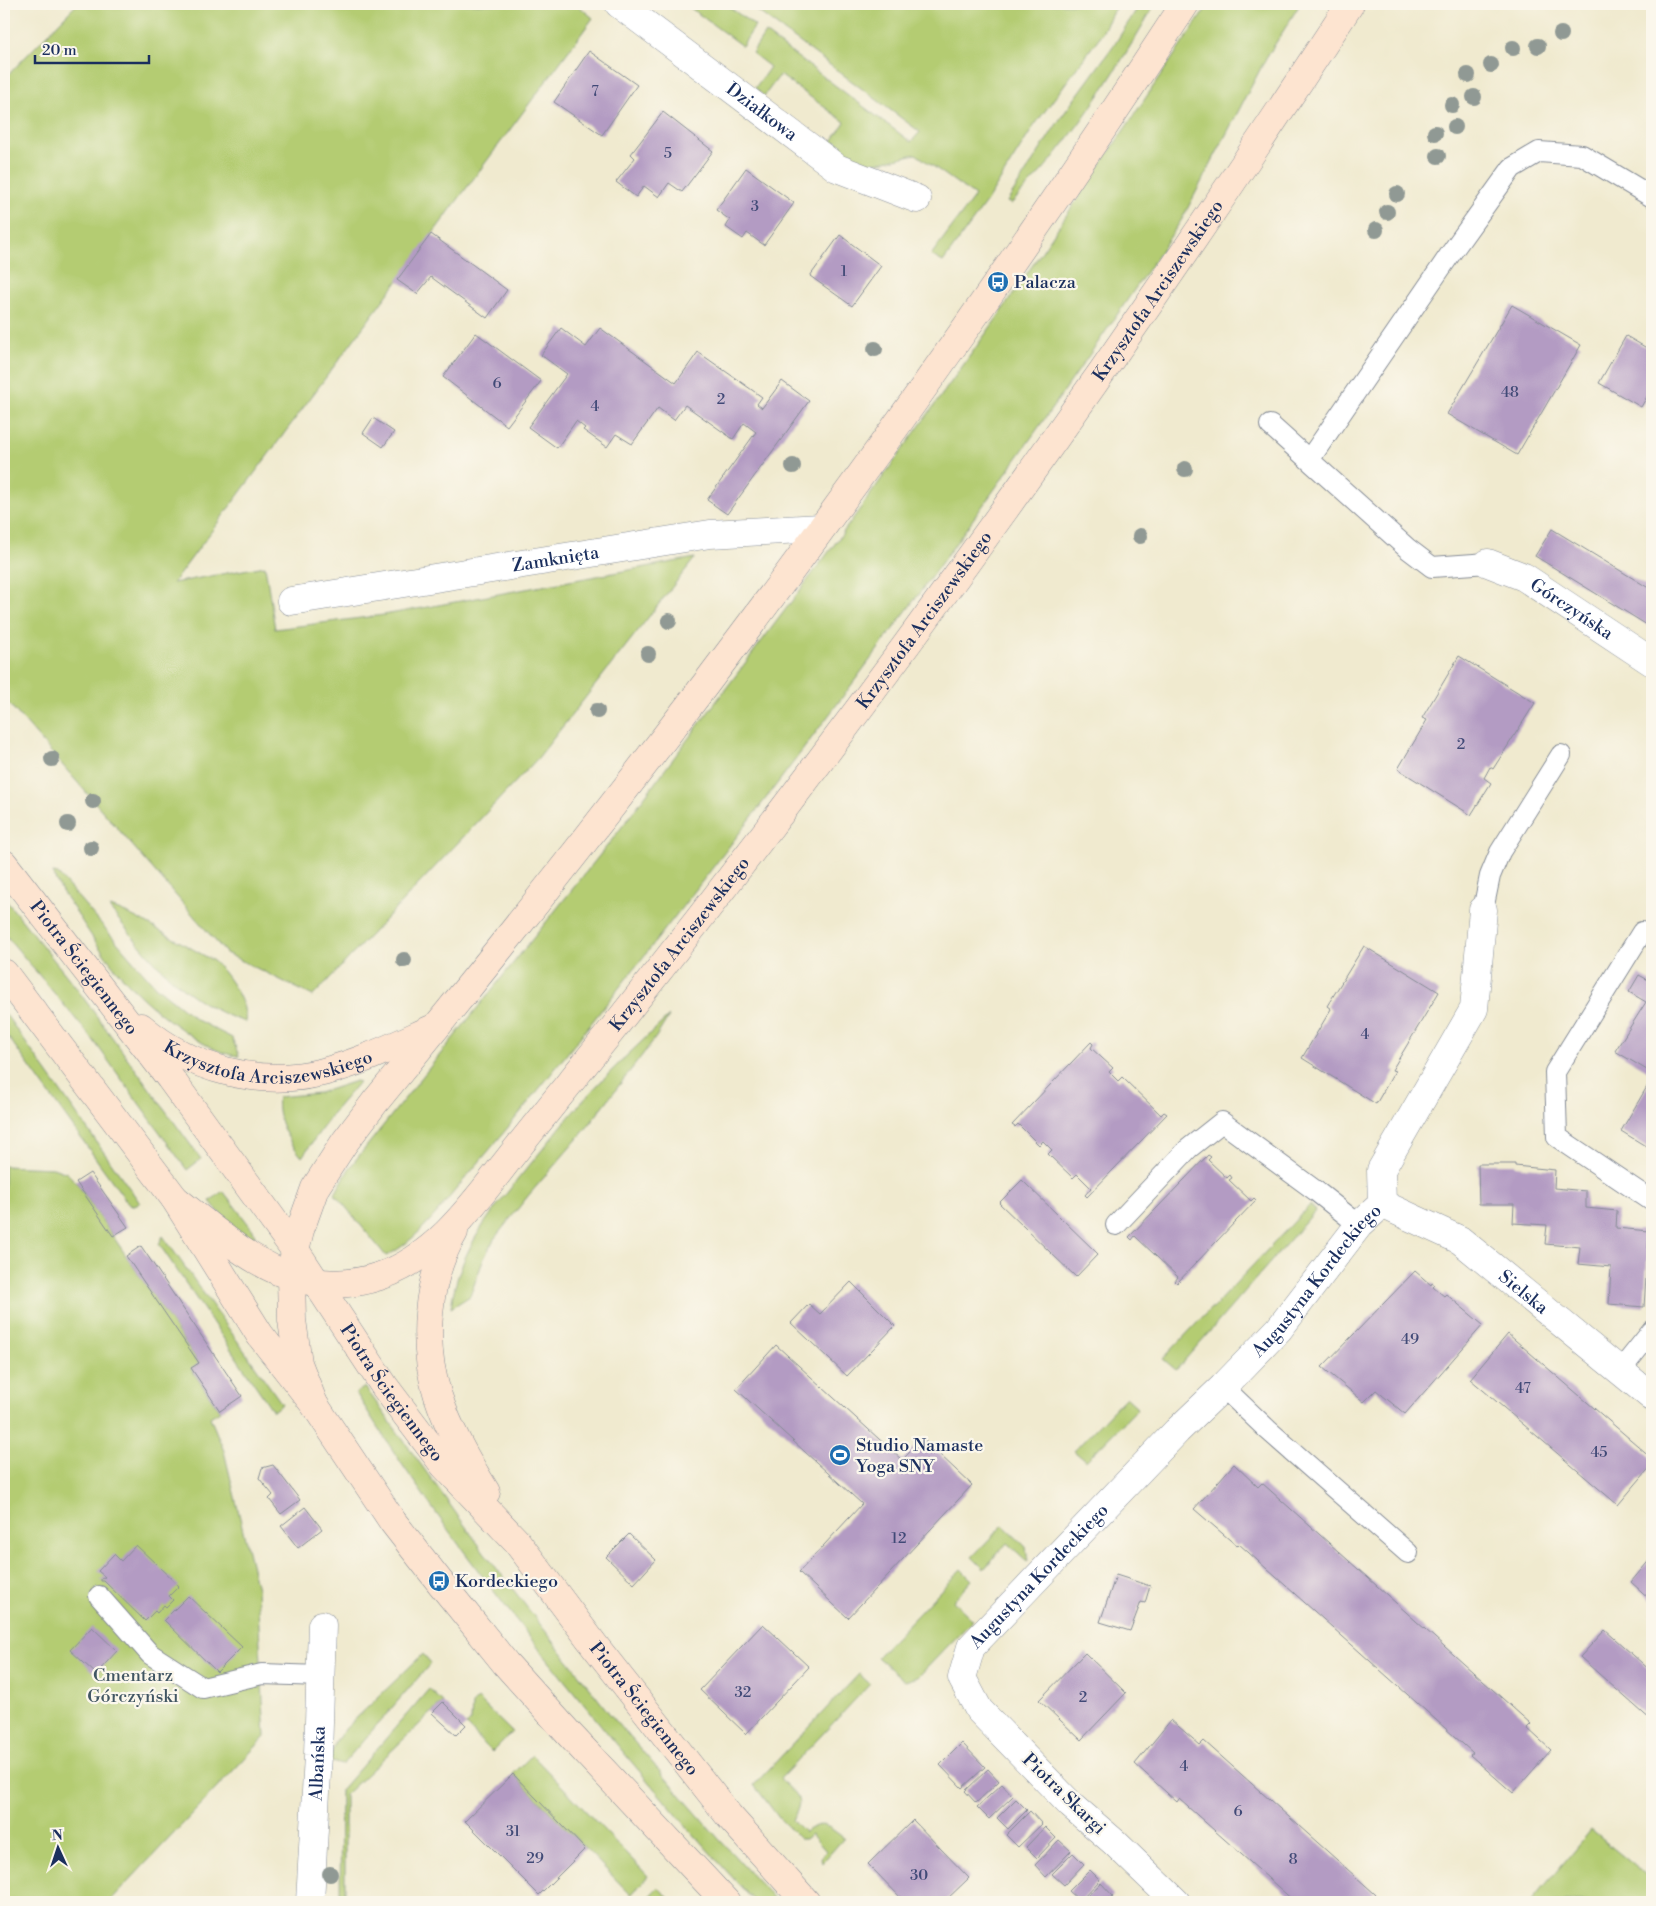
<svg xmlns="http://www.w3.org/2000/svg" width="1656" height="1906" font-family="'Libre Bodoni',serif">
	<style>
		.green { fill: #b4cc72; stroke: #687e68 }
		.building { fill: #b39bc3 }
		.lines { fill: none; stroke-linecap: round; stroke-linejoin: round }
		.lane-casing { stroke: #868c96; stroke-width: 22 }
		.street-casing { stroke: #868c96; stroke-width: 29 }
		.secondary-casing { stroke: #868c96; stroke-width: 29 }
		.lane { stroke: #fff; stroke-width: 20 }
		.street { stroke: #fff; stroke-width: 28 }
		.secondary { stroke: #fde4d0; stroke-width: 28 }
		.tree { fill: #909994 }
		.labels { text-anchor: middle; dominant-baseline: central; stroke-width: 4.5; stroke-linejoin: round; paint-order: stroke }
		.number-label { font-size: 15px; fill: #414a77 }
		.street-label { font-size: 18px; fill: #1b2f5e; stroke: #fbf7ec }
		.poi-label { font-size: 18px; fill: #1b2f5e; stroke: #fbf7ec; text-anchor: start }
		.park-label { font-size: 18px; fill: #415663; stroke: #fbf7ec }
	</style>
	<rect width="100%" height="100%" fill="#fbf7ec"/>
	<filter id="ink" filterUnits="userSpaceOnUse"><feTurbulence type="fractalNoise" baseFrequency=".02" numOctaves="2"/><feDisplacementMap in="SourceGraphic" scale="10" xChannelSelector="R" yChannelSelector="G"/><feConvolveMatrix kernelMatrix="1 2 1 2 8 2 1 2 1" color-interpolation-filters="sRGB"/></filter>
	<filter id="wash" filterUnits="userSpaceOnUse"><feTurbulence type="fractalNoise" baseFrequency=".0096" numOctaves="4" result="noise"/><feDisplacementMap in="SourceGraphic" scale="20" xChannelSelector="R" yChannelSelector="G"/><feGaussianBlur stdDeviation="1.12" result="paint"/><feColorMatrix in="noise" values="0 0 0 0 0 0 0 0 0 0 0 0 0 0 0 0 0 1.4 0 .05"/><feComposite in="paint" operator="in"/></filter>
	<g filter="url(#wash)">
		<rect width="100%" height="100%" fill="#f0eacf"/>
		<path class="green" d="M 77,4 L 576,4 L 593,18 L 173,583 L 265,566 L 275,629 L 384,615 L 695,558 L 538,758 L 313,996 L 226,953 L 4,698 L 4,79 Z
			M 685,4 L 725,4 L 755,26 L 742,46 Z
			M 748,4 L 1117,4 L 1101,35 L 1034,126 L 987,201 L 943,262 L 931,255 L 975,196 L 916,154 C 900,157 872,167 857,161 C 847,158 838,150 830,144 L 845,122 L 780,75 L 764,96 L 755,88 L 770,67 L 752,53 L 765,33 L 911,142 L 920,132 Z
			M 1140,4 L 1155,4 C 1124,58 1091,111 1052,159 C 1039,175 1025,189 1011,204 L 1007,202 L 1060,119 L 1116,42 Z
			M 1209,4 L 1300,4 L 1264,62 L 1182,219 L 1164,246 C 978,521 779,787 573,1046 C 537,1092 501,1137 463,1181 C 441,1207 417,1241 386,1256 L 335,1194 L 350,1167 L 615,836 L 834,545 L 997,318 Z
			M 53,873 L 58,874 L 155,986 L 197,1020 L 232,1038 L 239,1056 C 221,1055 202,1043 187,1033 C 134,997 110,966 76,912 C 68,900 57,886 53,873 Z
			M 4,898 L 74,985 L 201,1159 L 187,1170 L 94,1041 L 4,933 Z
			M 110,907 C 133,914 154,928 175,939 C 187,946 200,953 212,960 C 225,970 249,1005 245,1022 C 182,1001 150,958 110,909 Z
			M 4,1012 L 130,1189 L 140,1203 L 130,1206 L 4,1031 Z
			M 669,1016 L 656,1037 L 585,1130 L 528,1196 L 494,1239 L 484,1258 L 470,1296 L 451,1308 C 458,1248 496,1206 533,1161 C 551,1139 568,1117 587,1096 C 613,1068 641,1042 669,1016 Z
			M 356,1081 L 359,1082 L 335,1110 L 302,1157 C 288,1140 275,1120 278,1097 L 319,1093 Z
			M 4,1166 L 53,1168 L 67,1173 L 76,1182 L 104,1223 L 199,1363 L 191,1369 L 220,1411 L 210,1417 L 224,1451 L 257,1589 L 265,1737 L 109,1902 L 4,1902 Z
			M 223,1191 L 253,1230 L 255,1237 L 252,1241 L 238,1236 L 210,1201 Z
			M 1310,1205 L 1316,1210 L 1176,1370 L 1163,1359 L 1211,1308 L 1213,1309 L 1218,1304 L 1217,1303 Z
			M 163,1236 L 282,1404 L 273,1411 L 159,1244 Z
			M 365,1387 L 484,1552 L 609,1713 L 718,1838 L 777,1902 L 755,1902 C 687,1829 623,1753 560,1675 C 487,1585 417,1492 356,1393 Z
			M 1126,1397 L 1138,1408 L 1086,1461 L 1074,1451 Z
			M 1003,1525 L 1026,1547 L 1028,1562 L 1007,1543 L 984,1569 L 972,1557 Z
			M 961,1569 L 972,1580 L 953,1601 L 973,1620 L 918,1677 L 905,1681 L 877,1657 Z
			M 423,1654 L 431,1663 L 342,1765 L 328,1761 L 337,1740 L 343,1731 Z
			M 859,1674 L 870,1684 L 780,1779 C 796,1795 806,1798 792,1820 L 804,1832 C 823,1820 826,1825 844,1838 L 822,1863 L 821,1858 L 826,1851 L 811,1834 L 805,1839 L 800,1839 L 779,1818 L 754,1785 Z
			M 429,1689 L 443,1702 L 345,1795 L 345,1902 L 340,1902 L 341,1790 Z
			M 478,1699 L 512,1732 L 492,1752 L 466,1725 L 471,1721 L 472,1705 Z
			M 532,1755 L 648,1876 L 631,1895 L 513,1774 Z
			M 1591,1830 L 1652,1880 L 1652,1902 L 1531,1902 Z
			M 658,1887 L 673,1902 L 644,1902 Z"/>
		<g id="blocks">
			<path class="building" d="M 589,51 L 637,85 L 602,135 L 554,102 Z
				M 663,112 L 713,151 L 682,192 L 669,183 L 659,197 L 644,186 L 636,197 L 616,182 L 635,158 L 631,154 Z
				M 746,168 L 794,203 L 764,245 L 747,233 L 743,239 L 726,227 L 730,220 L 716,210 Z
				M 431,234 L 507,290 L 487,318 L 431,277 L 417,294 L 397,280 Z
				M 840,235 L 881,266 L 852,306 L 810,276 Z
				M 1512,305 L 1581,345 L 1517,455 L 1447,414 Z
				M 561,328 L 586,347 L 600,328 L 676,383 L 698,352 L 762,397 L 757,404 L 762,408 L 782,381 L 809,401 L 727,514 L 707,500 L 756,432 L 744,423 L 733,439 L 685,405 L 674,420 L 658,408 L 632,444 L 616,434 L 607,447 L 583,430 L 585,428 L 576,421 L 557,448 L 528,427 L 567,374 L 541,355 Z
				M 476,333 L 541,381 L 507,426 L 443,377 Z
				M 1626,336 L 1652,351 L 1652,388 L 1641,407 L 1599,383 Z
				M 373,418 L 394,432 L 383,447 L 363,433 Z
				M 1552,529 L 1652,590 L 1652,628 L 1535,556 Z
				M 1459,656 L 1535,703 L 1493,769 L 1490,767 L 1484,778 L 1491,783 L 1471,815 L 1398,769 L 1427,720 L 1422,718 Z
				M 1364,946 L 1439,992 L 1392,1070 L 1395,1071 L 1376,1104 L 1302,1058 L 1331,1009 L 1327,1006 Z
				M 1639,975 L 1652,982 L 1652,1073 L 1615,1051 L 1646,1002 L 1629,992 Z
				M 1091,1042 L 1093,1044 L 1091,1048 L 1113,1068 L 1109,1072 L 1118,1081 L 1122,1077 L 1161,1115 L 1164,1112 L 1167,1114 L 1087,1197 L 1085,1195 L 1091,1188 L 1077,1174 L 1073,1178 L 1048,1154 L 1052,1150 L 1043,1141 L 1039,1145 L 1018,1124 L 1015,1127 L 1012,1125 Z
				M 1648,1085 L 1652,1088 L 1652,1150 L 1621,1131 Z
				M 1208,1155 L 1211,1157 L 1208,1160 L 1227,1178 L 1230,1175 L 1232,1178 L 1229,1180 L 1251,1201 L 1254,1198 L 1256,1200 L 1177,1283 L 1175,1281 L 1178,1277 L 1135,1236 L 1132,1240 L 1129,1237 Z
				M 1478,1164 L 1515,1164 L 1515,1166 L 1555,1170 L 1554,1188 L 1586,1191 L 1586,1208 L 1617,1211 L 1616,1228 L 1649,1231 L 1644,1307 L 1609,1304 L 1611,1267 L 1578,1264 L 1580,1247 L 1545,1244 L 1547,1225 L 1513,1223 L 1514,1204 L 1479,1204 Z
				M 90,1173 L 128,1227 L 113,1236 L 76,1182 Z
				M 1022,1180 L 1098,1254 L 1076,1277 L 999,1203 Z
				M 141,1246 L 242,1396 L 220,1411 L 191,1368 L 199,1363 L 126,1256 Z
				M 1415,1271 L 1431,1285 L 1432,1283 L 1435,1285 L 1433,1287 L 1444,1296 L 1446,1294 L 1483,1325 L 1405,1414 L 1376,1390 L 1364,1402 L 1322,1367 Z
				M 851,1282 L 895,1326 L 847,1376 L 791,1323 L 809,1304 L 820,1314 Z
				M 1508,1334 L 1652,1458 L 1652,1465 L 1618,1505 L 1470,1379 Z
				M 776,1345 L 902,1460 L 923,1439 L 972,1485 L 848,1618 L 799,1572 L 862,1504 L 736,1389 Z
				M 1234,1464 L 1258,1487 L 1262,1483 L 1531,1724 L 1527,1728 L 1551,1750 L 1513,1793 L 1470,1755 L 1473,1753 L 1239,1544 L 1237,1546 L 1194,1509 Z
				M 273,1465 L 300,1500 L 281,1514 L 269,1499 L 273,1495 L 259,1478 L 262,1468 Z
				M 305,1507 L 322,1529 L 298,1548 L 281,1526 Z
				M 629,1534 L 656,1560 L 634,1584 L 606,1557 Z
				M 136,1545 L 179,1586 L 169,1596 L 173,1600 L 166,1607 L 164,1605 L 157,1613 L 155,1611 L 145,1621 L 104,1581 L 101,1581 L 101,1579 L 105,1577 L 98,1571 L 114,1554 L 121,1561 Z
				M 1652,1557 L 1652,1601 L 1631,1582 Z
				M 1116,1575 L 1150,1586 L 1145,1603 L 1141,1602 L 1130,1631 L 1100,1622 Z
				M 188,1596 L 242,1647 L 217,1672 L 164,1620 Z
				M 763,1624 L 809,1667 L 746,1734 L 700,1690 Z
				M 92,1627 L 117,1651 L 96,1674 L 70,1650 Z
				M 1605,1630 L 1652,1672 L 1652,1721 L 1580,1657 Z
				M 1085,1653 L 1126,1693 L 1081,1740 L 1039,1700 Z
				M 443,1702 L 466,1725 L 456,1735 L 432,1713 Z
				M 1171,1720 L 1200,1745 L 1204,1741 L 1384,1902 L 1295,1902 L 1179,1799 L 1177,1802 L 1135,1764 Z
				M 962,1743 L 985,1767 L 962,1788 L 940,1765 Z
				M 988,1769 L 999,1781 L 976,1803 L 965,1791 Z
				M 513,1774 L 585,1849 L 539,1895 L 465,1821 Z
				M 1002,1784 L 1013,1796 L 989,1819 L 977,1807 Z
				M 1016,1799 L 1027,1810 L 1008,1829 L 997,1818 Z
				M 1030,1811 L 1042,1824 L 1018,1847 L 1006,1835 Z
				M 913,1820 L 969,1878 L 944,1902 L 905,1902 L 868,1864 Z
				M 1045,1827 L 1056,1838 L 1037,1858 L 1026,1847 Z
				M 1059,1840 L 1071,1851 L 1046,1877 L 1035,1865 Z
				M 1073,1853 L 1084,1864 L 1064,1885 L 1052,1874 Z
				M 1090,1870 L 1100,1880 L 1080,1901 L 1069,1891 Z
				M 1101,1883 L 1113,1896 L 1106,1902 L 1081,1902 Z"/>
		</g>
	</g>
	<g filter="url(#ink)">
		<use href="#blocks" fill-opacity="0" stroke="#868c96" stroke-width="1"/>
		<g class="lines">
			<g class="lane-casing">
				<path id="lane" d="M 1270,425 L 1407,548 L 1432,567 L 1488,563
					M 1309,460 L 1451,253 L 1512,168 L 1539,152 L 1582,155 L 1652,197
					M 1483,910 L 1490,876 L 1500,852 L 1561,755
					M 1642,932 L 1555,1072 L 1557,1137 L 1652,1201
					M 1116,1225 L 1188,1149 L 1222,1122 L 1316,1191 L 1359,1225
					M 1620,1371 L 1652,1331
					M 1223,1387 L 1268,1430 L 1408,1553
					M 99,1596 L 150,1654 L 203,1688 L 262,1674 L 320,1676"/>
			</g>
			<g class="street-casing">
				<g id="street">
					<path id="s1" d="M 619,4 L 837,168 L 917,199"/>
					<path id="s2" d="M 1488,563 L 1524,577 L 1652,662"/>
					<path id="s3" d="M 291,601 L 710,534 L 821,528"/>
					<path id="s4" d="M 1382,1204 L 1460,1240 L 1652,1397"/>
					<path id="s5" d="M 310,1902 L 318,1755 L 322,1625"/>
					<path id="s6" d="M 1176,1902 L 1114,1842 L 1071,1805 L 979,1710 L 962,1678 L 971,1647 L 1177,1431 L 1223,1387 L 1279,1329 L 1359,1225 L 1382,1204 L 1381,1170 L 1474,1009 L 1483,910"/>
				</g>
			</g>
			<g class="secondary-casing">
				<g id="secondary">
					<path id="s7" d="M 4,864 L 170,1078 L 295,1250 L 385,1387 L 444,1465 L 517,1542 L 595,1646 L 729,1816 L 806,1902"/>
					<path d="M 4,973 L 175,1199 L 260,1335 L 314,1404 L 393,1522 L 439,1581 L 506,1664 L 570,1735 L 726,1902"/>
					<path id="s8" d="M 141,1027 C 190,1069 259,1088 323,1072 C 362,1062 398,1044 434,1028"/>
					<path id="s9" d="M 175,1199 C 238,1248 294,1305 380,1276 C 440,1257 481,1193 519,1146 C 550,1107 581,1069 612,1030 C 874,700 1120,357 1350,4"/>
					<path d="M 454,1232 C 426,1279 421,1344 438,1396 C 449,1430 467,1461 486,1492"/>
					<path d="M 314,1404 L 298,1363 L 292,1320 L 291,1277 L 295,1250 L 300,1230 L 315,1188 L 344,1143 L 375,1102 C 664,751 937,385 1185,4"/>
				</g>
			</g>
			<use href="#lane" class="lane"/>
			<use href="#street" class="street"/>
			<use href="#secondary" class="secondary"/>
		</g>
		<g class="tree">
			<circle cx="1561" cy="34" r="8"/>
			<circle cx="1538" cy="46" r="8"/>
			<circle cx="1513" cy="48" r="8"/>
			<circle cx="1491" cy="65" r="8"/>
			<circle cx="1468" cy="75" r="8"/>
			<circle cx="1474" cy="97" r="8"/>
			<circle cx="1452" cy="105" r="8"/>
			<circle cx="1455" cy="127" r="8"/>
			<circle cx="1435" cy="133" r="8"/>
			<circle cx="1438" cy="156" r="8"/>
			<circle cx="1397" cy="194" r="8"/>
			<circle cx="1387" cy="212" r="8"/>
			<circle cx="1376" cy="230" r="8"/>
			<circle cx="875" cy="349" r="8"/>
			<circle cx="793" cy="466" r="8"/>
			<circle cx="1185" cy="469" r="8"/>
			<circle cx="1140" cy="536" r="8"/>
			<circle cx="669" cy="621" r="8"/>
			<circle cx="648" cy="654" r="8"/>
			<circle cx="597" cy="711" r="8"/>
			<circle cx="52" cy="759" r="8"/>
			<circle cx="93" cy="801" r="8"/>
			<circle cx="68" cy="824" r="8"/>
			<circle cx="91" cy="848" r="8"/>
			<circle cx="404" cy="960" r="8"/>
			<circle cx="330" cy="1874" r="8"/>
		</g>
	</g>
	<defs>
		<g id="bus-disc" transform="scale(1.125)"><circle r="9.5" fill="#1f6fb2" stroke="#fbf7ec"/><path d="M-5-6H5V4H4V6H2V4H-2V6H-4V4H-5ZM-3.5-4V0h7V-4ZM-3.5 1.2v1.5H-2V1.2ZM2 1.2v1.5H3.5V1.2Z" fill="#fff"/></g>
		<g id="stadium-disc" transform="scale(1.125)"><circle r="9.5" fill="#1f6fb2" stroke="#fbf7ec"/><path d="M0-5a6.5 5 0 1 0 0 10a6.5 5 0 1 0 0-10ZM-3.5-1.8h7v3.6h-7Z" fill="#fff"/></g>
	</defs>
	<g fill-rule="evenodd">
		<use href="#bus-disc" x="998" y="282"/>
		<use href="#stadium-disc" x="840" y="1455"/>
		<use href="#bus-disc" x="439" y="1581"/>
	</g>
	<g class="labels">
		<g class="number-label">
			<text x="595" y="91">7</text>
			<text x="668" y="153">5</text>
			<text x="755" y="206">3</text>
			<text x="844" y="271">1</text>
			<text x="497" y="383">6</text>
			<text x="1510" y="392">48</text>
			<text x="721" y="399">2</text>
			<text x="595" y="406">4</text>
			<text x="1461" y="744">2</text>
			<text x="1365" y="1034">4</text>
			<text x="1410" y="1339">49</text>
			<text x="1523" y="1388">47</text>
			<text x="1599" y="1452">45</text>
			<text x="899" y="1538">12</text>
			<text x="743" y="1692">32</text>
			<text x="1083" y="1697">2</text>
			<text x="1184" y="1766">4</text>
			<text x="1238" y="1811">6</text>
			<text x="513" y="1831">31</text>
			<text x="535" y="1858">29</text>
			<text x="1293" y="1859">8</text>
			<text x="919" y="1875">30</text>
		</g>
		<g class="street-label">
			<text stroke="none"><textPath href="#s1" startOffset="179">Działkowa</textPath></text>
			<text stroke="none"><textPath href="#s9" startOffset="1492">Krzysztofa Arciszewskiego</textPath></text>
			<text stroke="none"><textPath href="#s3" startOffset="268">Zamknięta</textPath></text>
			<text stroke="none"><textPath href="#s2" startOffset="96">Górczyńska</textPath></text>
			<text stroke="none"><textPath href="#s9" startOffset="1088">Krzysztofa Arciszewskiego</textPath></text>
			<text stroke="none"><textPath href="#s9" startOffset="682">Krzysztofa Arciszewskiego</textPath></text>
			<text stroke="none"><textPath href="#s7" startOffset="131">Piotra Ściegiennego</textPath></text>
			<text stroke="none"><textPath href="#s8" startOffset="138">Krzysztofa Arciszewskiego</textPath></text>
			<text stroke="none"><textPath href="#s6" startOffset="848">Augustyna Kordeckiego</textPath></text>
			<text stroke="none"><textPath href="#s4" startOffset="168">Sielska</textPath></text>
			<text stroke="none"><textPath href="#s7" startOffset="656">Piotra Ściegiennego</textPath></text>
			<text stroke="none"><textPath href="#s6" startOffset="442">Augustyna Kordeckiego</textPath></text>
			<text stroke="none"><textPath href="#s7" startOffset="1061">Piotra Ściegiennego</textPath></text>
			<text stroke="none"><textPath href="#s5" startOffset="139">Albańska</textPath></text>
			<text transform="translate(1064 1794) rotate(44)">Piotra Skargi</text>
		</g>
		<g class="poi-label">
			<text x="1014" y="282">Palacza</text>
			<text x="856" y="1445">Studio Namaste<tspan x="856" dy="21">Yoga SNY</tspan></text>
			<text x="455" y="1581">Kordeckiego</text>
		</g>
		<g class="park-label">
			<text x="133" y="1675">Cmentarz<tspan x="133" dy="21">Górczyński</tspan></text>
		</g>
	</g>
	<rect width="1656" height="1906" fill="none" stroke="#fbf7ec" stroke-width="20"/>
	<g transform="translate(58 1848) rotate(357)" stroke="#fbf7ec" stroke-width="4" paint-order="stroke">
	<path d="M0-4L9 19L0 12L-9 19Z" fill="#1b2f5e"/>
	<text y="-8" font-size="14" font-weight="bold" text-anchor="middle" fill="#1b2f5e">N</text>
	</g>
	<path d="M35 55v8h114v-8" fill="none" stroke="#1b2f5e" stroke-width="2.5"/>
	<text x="42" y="55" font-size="15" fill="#1b2f5e" stroke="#fbf7ec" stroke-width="4" paint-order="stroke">20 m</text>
</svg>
